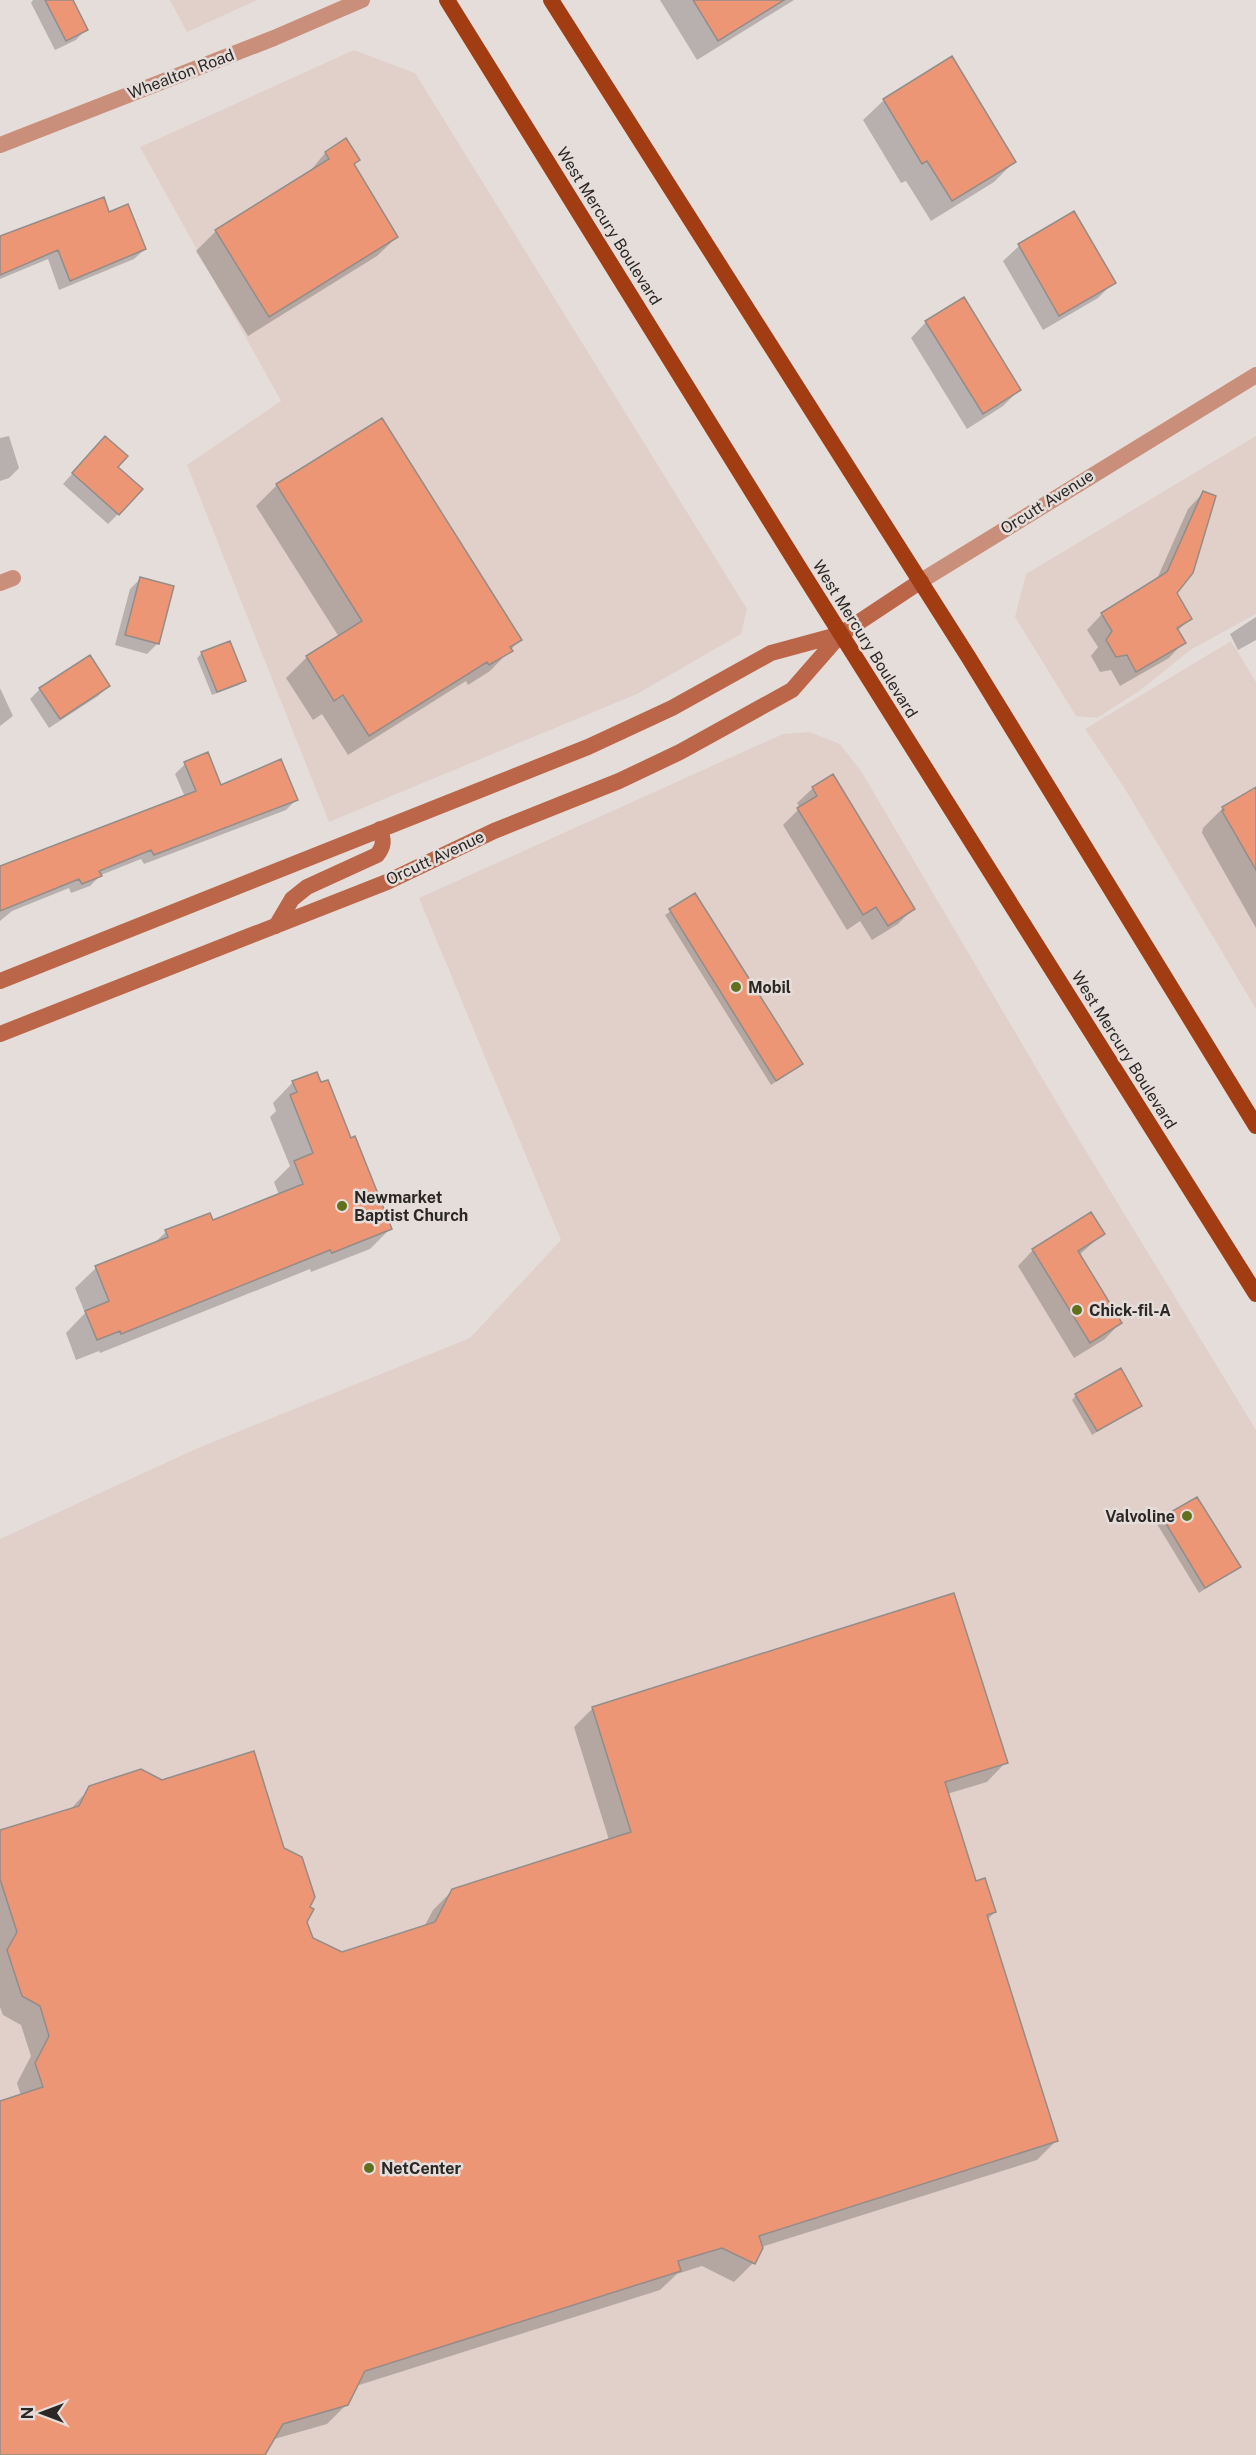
<svg xmlns="http://www.w3.org/2000/svg" width="1256" height="2455" font-family="'Public Sans',sans-serif">
	<style>
		.built { fill: #e1d0ca }
		.shadow { fill: #0003 }
		.building { fill: #ec9675; stroke: #948c89; stroke-width: 1.5 }
		.lines { fill: none; stroke-linecap: round; stroke-linejoin: round }
		.minor { stroke: #ca8f7b; stroke-width: 16 }
		.tertiary { stroke: #ca8f7b; stroke-width: 16 }
		.secondary { stroke: #bb6648; stroke-width: 16 }
		.trunk { stroke: #a23c13; stroke-width: 16 }
		.poi-dot { fill: #61701c; stroke: #e5ddda; stroke-width: 2 }
		.labels { text-anchor: middle; dominant-baseline: central; stroke-width: 5; stroke-linejoin: round; paint-order: stroke }
		.street-label { font-size: 16px; fill: #2a2725; stroke: #e5ddda }
		.poi-label { font-size: 16px; font-weight: bold; fill: #2a2725; stroke: #e5ddda; text-anchor: start }
	</style>
	<rect width="100%" height="100%" fill="#e5ddda"/>
	<path class="built" d="M 170,0 L 257,0 L 187,32 Z
		M 354,50 L 415,73 L 747,609 L 741,634 L 637,694 L 329,822 L 187,465 L 281,401 L 140,147 Z
		M 1256,436 L 1256,614 L 1192,649 L 1139,691 L 1097,718 L 1076,716 L 1015,617 L 1026,574 Z
		M 1231,641 L 1256,682 L 1256,1009 L 1125,789 L 1085,729 Z
		M 809,732 L 840,744 L 861,771 L 1067,1120 L 1256,1430 L 1256,2455 L 0,2455 L 0,1539 L 198,1448 L 470,1338 L 561,1240 L 419,898 L 783,734 Z"/>
	<path class="shadow" d="M 33,0 L 71,0 L 86,29 L 76,40 L 55,50 L 31,3 Z
		M 660,0 L 794,0 L 697,60 Z
		M 884,100 L 1014,162 L 994,182 L 931,221 L 906,181 L 901,183 L 863,120 Z
		M 346,140 L 353,165 L 397,237 L 377,256 L 248,336 L 196,251 L 216,231 L 307,175 L 325,153 Z
		M 1073,213 L 1114,282 L 1098,298 L 1043,330 L 1003,261 L 1019,246 Z
		M 108,214 L 145,249 L 134,259 L 59,290 L 48,259 L 0,279 L 0,238 Z
		M 926,322 L 1019,390 L 1003,406 L 967,429 L 911,338 Z
		M 9,436 L 19,468 L 9,478 L 0,481 L 0,438 Z
		M 95,448 L 118,514 L 108,524 L 63,484 Z
		M 277,485 L 520,640 L 490,671 L 468,685 L 466,681 L 348,755 L 322,714 L 313,720 L 286,678 L 307,657 L 339,637 L 256,506 Z
		M 1203,493 L 1175,593 L 1190,619 L 1177,631 L 1184,642 L 1169,658 L 1120,686 L 1111,670 L 1100,672 L 1091,656 L 1098,647 L 1087,630 L 1102,614 L 1156,581 L 1188,509 Z
		M 140,579 L 158,643 L 147,654 L 115,645 L 130,589 Z
		M 1256,617 L 1256,640 L 1238,650 L 1230,634 Z
		M 202,653 L 244,680 L 239,685 L 212,695 L 197,658 Z
		M 108,686 L 98,696 L 49,728 L 30,699 L 40,689 Z
		M 0,688 L 13,716 L 0,726 Z
		M 185,764 L 220,787 L 296,800 L 286,810 L 144,864 L 141,859 L 101,875 L 90,886 L 71,893 L 69,888 L 12,911 L 0,921 L 0,872 L 185,797 L 175,774 Z
		M 813,788 L 913,909 L 898,924 L 872,940 L 860,921 L 847,930 L 783,825 L 800,808 L 797,803 Z
		M 1256,788 L 1256,928 L 1202,833 L 1203,828 L 1223,808 Z
		M 695,895 L 801,1064 L 771,1085 L 665,915 Z
		M 293,1082 L 350,1140 L 390,1229 L 370,1249 L 311,1272 L 310,1269 L 100,1353 L 99,1351 L 76,1360 L 66,1333 L 85,1313 L 75,1288 L 96,1268 L 152,1245 L 166,1232 L 212,1222 L 279,1195 L 274,1182 L 290,1166 L 270,1117 L 276,1111 L 273,1103 Z
		M 1103,1234 L 1079,1255 L 1120,1323 L 1105,1339 L 1074,1358 L 1018,1266 L 1033,1250 Z
		M 1076,1395 L 1141,1405 L 1092,1435 L 1072,1400 Z
		M 1163,1518 L 1239,1566 L 1199,1593 L 1157,1524 Z
		M 593,1708 L 1006,1762 L 987,1782 L 947,1794 L 975,1882 L 995,1912 L 987,1920 L 1056,2141 L 1037,2160 L 761,2247 L 753,2263 L 734,2282 L 702,2266 L 677,2274 L 660,2290 L 356,2386 L 347,2404 L 327,2424 L 271,2440 L 256,2455 L 0,2455 L 0,2102 L 21,2096 L 17,2083 L 31,2056 L 21,2025 L 3,2015 L 0,2007 L 0,1832 L 69,1811 L 90,1788 L 283,1849 L 309,1908 L 306,1922 L 312,1939 L 342,1954 L 424,1927 L 433,1910 L 453,1890 L 609,1840 L 574,1727 Z"/>
	<path class="building" d="M 45,0 L 73,0 L 88,30 L 66,41 Z
		M 693,0 L 784,0 L 718,41 Z
		M 952,56 L 1016,162 L 952,201 L 927,161 L 922,164 L 883,99 Z
		M 346,138 L 360,160 L 354,164 L 398,237 L 269,317 L 215,230 L 329,159 L 325,152 Z
		M 104,197 L 109,212 L 128,204 L 146,249 L 70,281 L 58,250 L 0,275 L 0,236 Z
		M 1074,211 L 1116,283 L 1059,316 L 1018,244 Z
		M 964,297 L 1021,390 L 983,414 L 925,321 Z
		M 382,418 L 522,640 L 510,647 L 513,651 L 489,665 L 487,662 L 369,736 L 343,695 L 334,701 L 306,656 L 362,621 L 276,484 Z
		M 105,436 L 128,456 L 118,467 L 143,489 L 119,515 L 72,473 Z
		M 1203,491 L 1216,496 L 1193,573 L 1177,593 L 1192,619 L 1177,628 L 1186,643 L 1136,672 L 1127,655 L 1116,657 L 1106,640 L 1112,631 L 1101,613 L 1167,572 Z
		M 140,577 L 174,586 L 159,644 L 125,635 Z
		M 230,641 L 246,681 L 217,692 L 201,652 Z
		M 90,655 L 110,686 L 60,719 L 39,688 Z
		M 208,752 L 221,785 L 281,759 L 298,800 L 154,855 L 151,850 L 99,871 L 102,876 L 82,884 L 79,879 L 0,911 L 0,866 L 196,791 L 184,762 Z
		M 833,774 L 915,909 L 888,926 L 876,907 L 863,915 L 797,808 L 817,796 L 812,787 Z
		M 1256,787 L 1256,870 L 1222,811 L 1224,810 L 1222,807 Z
		M 695,893 L 803,1064 L 776,1081 L 669,909 Z
		M 317,1072 L 321,1082 L 328,1080 L 351,1138 L 355,1136 L 392,1229 L 332,1253 L 330,1250 L 121,1334 L 120,1331 L 97,1340 L 85,1311 L 109,1301 L 95,1266 L 168,1237 L 165,1230 L 210,1213 L 213,1220 L 303,1184 L 294,1161 L 313,1153 L 290,1095 L 297,1092 L 292,1081 Z
		M 1091,1212 L 1105,1234 L 1078,1251 L 1122,1323 L 1090,1343 L 1032,1249 Z
		M 1121,1368 L 1142,1406 L 1097,1431 L 1075,1394 Z
		M 1197,1497 L 1241,1567 L 1205,1588 L 1162,1517 Z
		M 954,1593 L 1008,1763 L 945,1782 L 976,1881 L 985,1878 L 996,1912 L 987,1915 L 1058,2141 L 759,2236 L 763,2248 L 755,2264 L 722,2248 L 678,2261 L 681,2271 L 365,2371 L 348,2405 L 283,2424 L 265,2455 L 0,2455 L 0,2101 L 43,2087 L 35,2063 L 49,2036 L 40,2006 L 22,1996 L 7,1950 L 17,1932 L 0,1879 L 0,1830 L 79,1806 L 89,1786 L 141,1769 L 162,1780 L 254,1751 L 284,1848 L 302,1857 L 315,1897 L 310,1907 L 314,1909 L 307,1922 L 313,1938 L 342,1952 L 435,1922 L 452,1889 L 631,1832 L 592,1707 Z"/>
	<g class="lines">
		<path class="minor" d="M 0,583 L 13,578"/>
		<path class="tertiary" d="M 0,145 L 274,38 L 362,0
			M 921,581 L 1256,375"/>
		<path class="secondary" d="M 276,926 L 292,899 L 307,887 L 377,855 C 384,846 384,841 380,829
			M 0,981 L 588,747 L 672,708 L 771,653 L 841,634
			M 0,1034 L 387,882 L 494,831 L 619,781 L 680,752 L 792,690 L 841,634 L 921,581"/>
		<path class="trunk" d="M 447,0 L 800,569 L 1256,1294
			M 551,0 L 969,658 L 1256,1126"/>
	</g>
	<g class="poi-dot">
		<circle cx="736" cy="987" r="6"/>
		<circle cx="342" cy="1206" r="6"/>
		<circle cx="1077" cy="1310" r="6"/>
		<circle cx="1187" cy="1516" r="6"/>
		<circle cx="369" cy="2168" r="6"/>
	</g>
	<g class="labels">
		<g class="street-label">
			<text transform="translate(181 74) rotate(-21)">Whealton Road</text>
			<text transform="translate(609 226) rotate(58)">West Mercury Boulevard</text>
			<text transform="translate(1047 502) rotate(-32)">Orcutt Avenue</text>
			<text transform="translate(865 639) rotate(58)">West Mercury Boulevard</text>
			<text transform="translate(435 858) rotate(-25)">Orcutt Avenue</text>
			<text transform="translate(1124 1050) rotate(58)">West Mercury Boulevard</text>
		</g>
		<g class="poi-label">
			<text x="748" y="987">Mobil</text>
			<text x="354" y="1197">Newmarket<tspan x="354" dy="18">Baptist Church</tspan></text>
			<text x="1089" y="1310">Chick-fil-A</text>
			<text x="1175" y="1516" text-anchor="end">Valvoline</text>
			<text x="381" y="2168">NetCenter</text>
		</g>
	</g>
	<g transform="translate(42 2413) rotate(270)" stroke="#e5ddda" stroke-width="4.5" paint-order="stroke">
	<path d="M0-4.5L10 22L0 15L-10 22Z" fill="#2a2725"/>
	<text y="-9" font-size="16" font-weight="bold" text-anchor="middle" fill="#2a2725">N</text>
	</g>
</svg>
